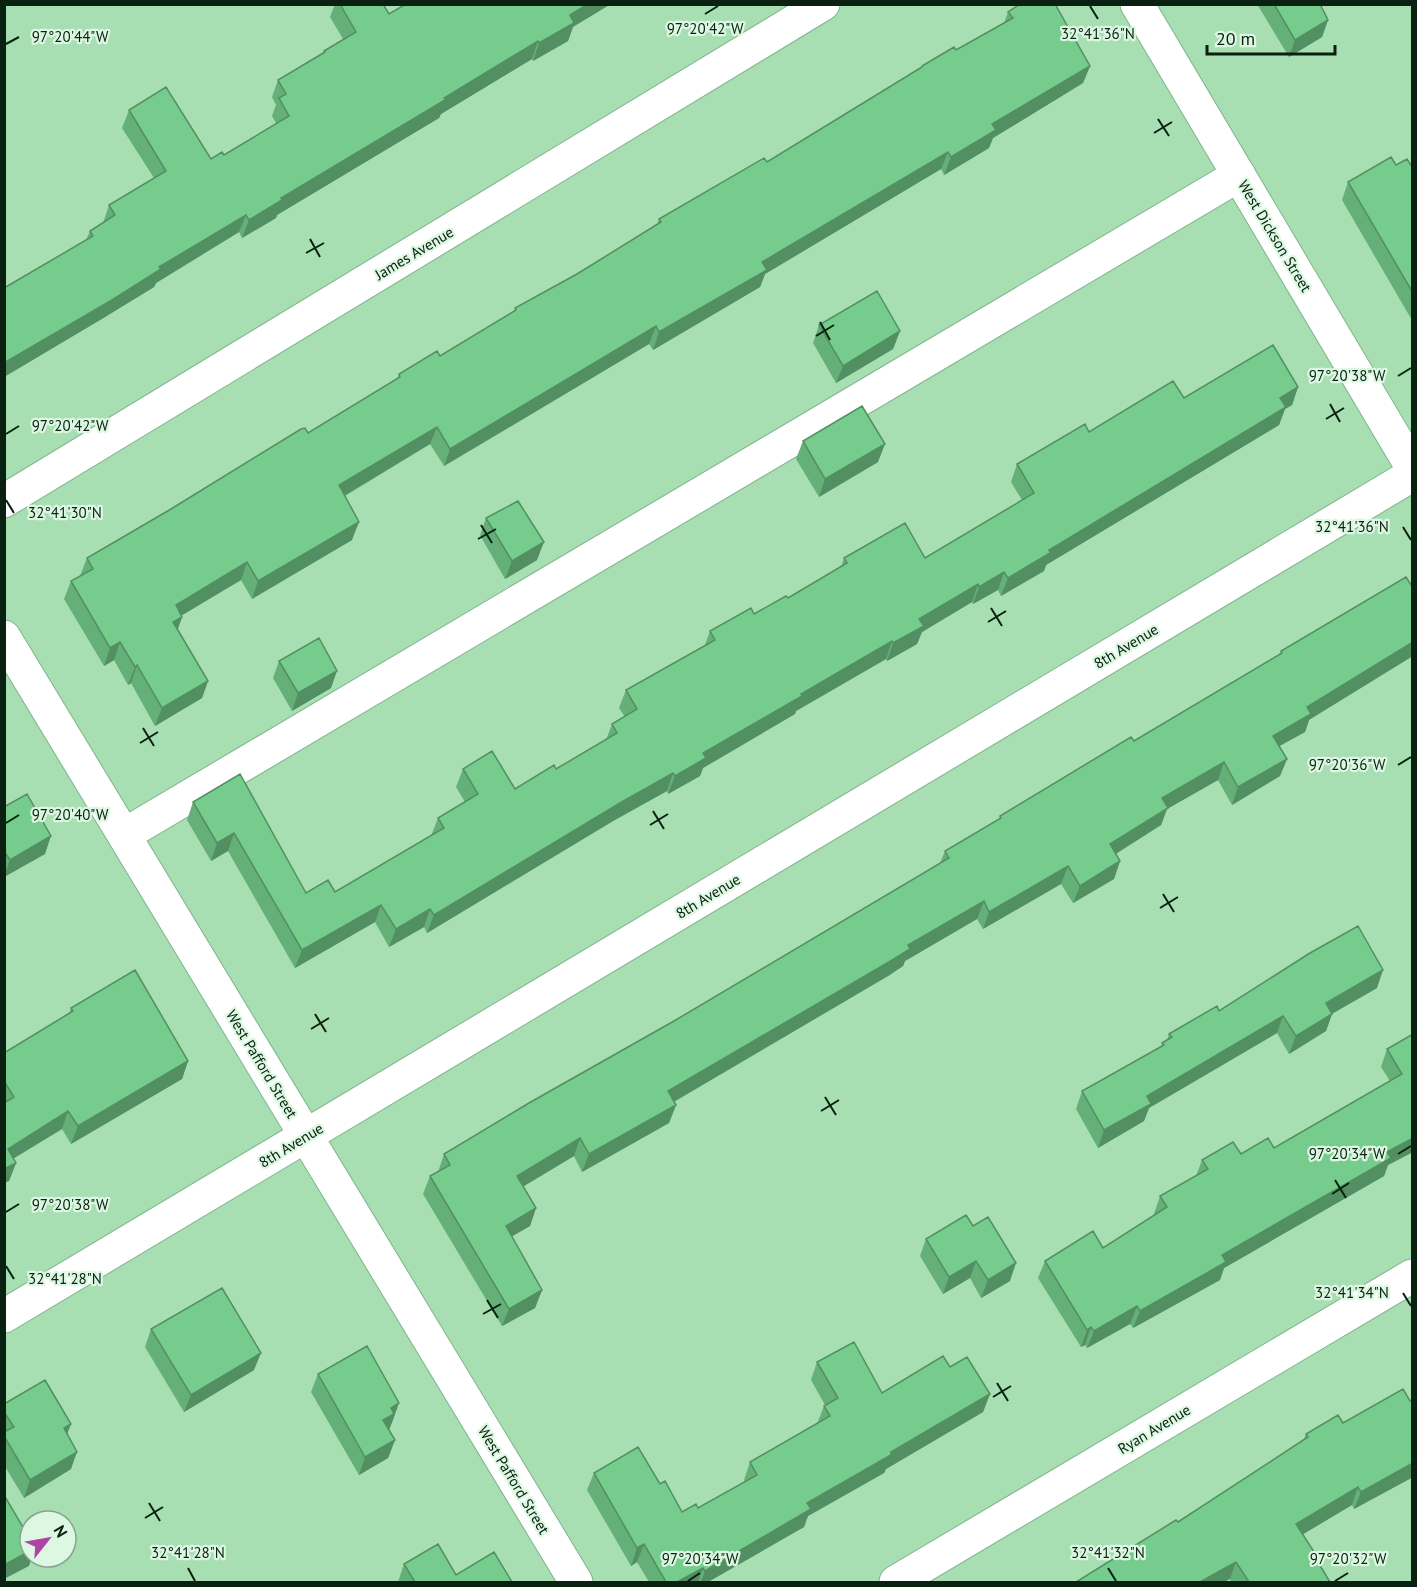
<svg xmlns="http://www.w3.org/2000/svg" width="1417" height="1587" font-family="'PT Sans',sans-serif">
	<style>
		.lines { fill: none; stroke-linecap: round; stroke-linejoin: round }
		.minor-casing { stroke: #7eb48b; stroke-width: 35 }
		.minor { stroke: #fff; stroke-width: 33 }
		.wall { fill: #65af78 }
		.shaded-wall { fill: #528f62 }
		.building { fill: #75cc8c; stroke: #528f62; stroke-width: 1.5 }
		.ticks { fill: none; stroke: #0a2010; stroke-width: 2 }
		.labels { text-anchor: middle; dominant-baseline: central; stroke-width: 4.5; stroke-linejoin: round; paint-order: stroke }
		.street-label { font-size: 15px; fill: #0a2010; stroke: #dcf8e2 }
		.ticks-label { font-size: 15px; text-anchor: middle; fill: #0a2010; stroke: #dcf8e2; stroke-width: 4.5; stroke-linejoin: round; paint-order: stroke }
	</style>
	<rect width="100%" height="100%" fill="#a7dfb3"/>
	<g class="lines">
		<g class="minor-casing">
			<path id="minor" d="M 1137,4 L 1412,467
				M 4,501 L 823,4
				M 4,637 L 576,1582
				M 124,835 L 1239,175
				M 4,1316 L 1412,475
				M 896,1582 L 1412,1276"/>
		</g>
		<use href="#minor" class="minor"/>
	</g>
	<path class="wall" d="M 335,4 L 383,4 L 389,14 L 573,27 L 568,41 L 533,61 L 532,59 L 441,114 L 439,118 L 277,215 L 276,218 L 242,238 L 239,232 L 156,283 L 154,287 L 105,317 L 4,377 L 4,288 L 86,240 L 90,231 L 103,223 L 109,205 L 154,178 L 122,128 L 129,110 L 211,159 L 224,155 L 276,123 L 272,116 L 276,105 L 272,97 L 278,80 L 323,54 L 324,51 L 343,39 L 330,17 Z
		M 1257,4 L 1320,4 L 1328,20 L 1322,37 L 1289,57 Z
		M 1008,12 L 1090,66 L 1083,83 L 993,138 L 989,148 L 944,175 L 941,169 L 765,274 L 760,287 L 653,350 L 649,344 L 444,466 L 430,444 L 345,496 L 352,540 L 252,599 L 241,580 L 182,615 L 182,617 L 178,629 L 208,681 L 202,698 L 155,726 L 131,683 L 128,685 L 114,660 L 104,666 L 64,599 L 71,581 L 80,576 L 87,558 L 308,433 L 397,379 L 399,374 L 440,356 L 514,312 L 515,308 L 577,274 L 657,224 L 659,219 L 767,162 L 921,68 L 922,66 L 956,50 L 1004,23 Z
		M 1413,168 L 1413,322 L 1342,200 L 1348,182 Z
		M 819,325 L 900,331 L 893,349 L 836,383 L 813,343 Z
		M 1298,387 L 1292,405 L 1285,409 L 1279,425 L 1046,565 L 1044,571 L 1001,596 L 998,590 L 973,604 L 972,602 L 922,632 L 917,644 L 887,661 L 886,659 L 796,711 L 795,714 L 703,768 L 700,776 L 668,794 L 667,791 L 613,821 L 427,933 L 424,927 L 389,947 L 375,922 L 295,968 L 228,851 L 211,861 L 187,820 L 193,802 L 240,774 L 306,893 L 335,892 L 431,836 L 438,818 L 465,802 L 456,787 L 463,769 L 515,789 L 556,769 L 606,740 L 612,724 L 625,717 L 619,708 L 626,690 L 705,645 L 710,631 L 754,614 L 788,598 L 841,567 L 844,558 L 925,558 L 1022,500 L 1011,482 L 1017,464 L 1089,432 L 1184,398 Z
		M 803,441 L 878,462 L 819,497 L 796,459 Z
		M 486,518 L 537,560 L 505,579 L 480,535 Z
		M 1281,651 L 1309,720 L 1305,732 L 1279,746 L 1287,759 L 1280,776 L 1232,805 L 1218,780 L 1167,809 L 1161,825 L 1116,854 L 1120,861 L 1114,879 L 1073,903 L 1061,884 L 983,929 L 977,919 L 905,961 L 903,966 L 888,976 L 674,1102 L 676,1105 L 669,1123 L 582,1172 L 574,1156 L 523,1186 L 536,1208 L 530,1226 L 511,1236 L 542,1290 L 535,1308 L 502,1326 L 423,1194 L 430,1176 L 438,1172 L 444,1154 L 674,1021 L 940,863 L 945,851 L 999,819 L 1000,816 L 1134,741 L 1279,655 Z
		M 279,661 L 331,688 L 292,711 L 273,678 Z
		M 4,807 L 45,854 L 4,877 Z
		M 1377,988 L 1332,1014 L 1326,1031 L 1289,1054 L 1277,1033 L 1149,1108 L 1144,1121 L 1098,1148 L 1076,1109 L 1082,1091 L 1161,1047 L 1162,1043 L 1167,1040 L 1169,1034 L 1219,1011 Z
		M 71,1008 L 188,1061 L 182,1079 L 71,1144 L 62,1129 L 13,1159 L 16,1163 L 9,1181 L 4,1183 L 4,1053 L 69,1014 Z
		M 1413,1034 L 1413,1152 L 1388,1165 L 1384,1176 L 1224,1268 L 1220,1280 L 1133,1328 L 1130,1324 L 1087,1348 L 1085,1345 L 1081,1347 L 1038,1278 L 1045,1261 L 1103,1248 L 1154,1215 L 1154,1214 L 1160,1196 L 1196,1176 L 1202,1160 L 1274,1148 L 1390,1081 L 1381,1067 L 1387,1049 Z
		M 973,1226 L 1010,1281 L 981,1298 L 970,1278 L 943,1294 L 920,1256 L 926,1239 Z
		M 151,1329 L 254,1370 L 184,1412 L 145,1347 Z
		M 817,1362 L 882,1393 L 950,1367 L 990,1394 L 983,1412 L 886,1469 L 884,1473 L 808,1516 L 804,1527 L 708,1582 L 649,1582 L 637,1562 L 631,1566 L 587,1490 L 594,1473 L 660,1484 L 682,1512 L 698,1508 L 745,1482 L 744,1480 L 750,1462 L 817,1424 L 824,1406 L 825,1405 L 811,1380 Z
		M 318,1374 L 393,1420 L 389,1430 L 395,1440 L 388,1458 L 359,1475 L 311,1392 Z
		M 1413,1399 L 1413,1477 L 1354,1509 L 1352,1505 L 1303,1534 L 1330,1582 L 1232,1582 L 1178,1522 L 1304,1439 L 1306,1434 L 1343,1423 Z
		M 4,1404 L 67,1434 L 71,1469 L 24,1498 L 4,1465 Z
		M 404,1564 L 456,1575 L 512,1582 L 398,1582 Z"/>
	<path class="shaded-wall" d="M 588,4 L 611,4 L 573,27 L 568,41 L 533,61 L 539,43 L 570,15 Z
		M 1328,20 L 1322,37 L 1289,57 L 1295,40 Z
		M 538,41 L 532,59 L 441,114 L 439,118 L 277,215 L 276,218 L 242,238 L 249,220 L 281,198 L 444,98 Z
		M 1090,66 L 1083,83 L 993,138 L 989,148 L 944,175 L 951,157 L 992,124 Z
		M 948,152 L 941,169 L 765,274 L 760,287 L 653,350 L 659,332 L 762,262 Z
		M 246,215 L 239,232 L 156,283 L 154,287 L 105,317 L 4,377 L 4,363 L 159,267 Z
		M 656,326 L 649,344 L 444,466 L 450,449 Z
		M 900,331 L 893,349 L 836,383 L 843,366 Z
		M 1298,387 L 1292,405 L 1285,409 L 1279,425 L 1046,565 L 1044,571 L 1001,596 L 1008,578 L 1049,550 Z
		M 437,427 L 430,444 L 332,503 L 339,485 Z
		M 885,444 L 878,462 L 819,497 L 825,479 Z
		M 359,522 L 352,540 L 252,599 L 258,581 Z
		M 544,542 L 537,560 L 505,579 L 512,561 Z
		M 247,562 L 241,580 L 169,623 L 176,605 Z
		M 1004,572 L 998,590 L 973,604 L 979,587 Z
		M 978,584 L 972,602 L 922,632 L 917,644 L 887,661 L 893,643 L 919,619 Z
		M 182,617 L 176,634 L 173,622 Z
		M 892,641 L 886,659 L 796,711 L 795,714 L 703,768 L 700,776 L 668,794 L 675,776 L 703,753 L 801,694 Z
		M 120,642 L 114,660 L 104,666 L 110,648 Z
		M 1413,642 L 1413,656 L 1309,720 L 1305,732 L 1267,753 L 1273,736 L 1307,707 Z
		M 137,665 L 131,683 L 128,685 L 135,667 Z
		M 337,671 L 331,688 L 292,711 L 298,693 Z
		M 208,681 L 202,698 L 155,726 L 162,708 Z
		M 1287,759 L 1280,776 L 1232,805 L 1238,787 Z
		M 1224,762 L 1218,780 L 1167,809 L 1161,825 L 1104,861 L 1110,844 L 1162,798 Z
		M 673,773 L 667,791 L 613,821 L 427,933 L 434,915 L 620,803 Z
		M 234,833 L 228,851 L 211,861 L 217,843 Z
		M 51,836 L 45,854 L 4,877 L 4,875 L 10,860 Z
		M 1120,861 L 1114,879 L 1073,903 L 1080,886 Z
		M 1068,866 L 1061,884 L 983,929 L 989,912 Z
		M 984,901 L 977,919 L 905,961 L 903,966 L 888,976 L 661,1109 L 668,1091 L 908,945 Z
		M 381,905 L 375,922 L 295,968 L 302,950 Z
		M 430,909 L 424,927 L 389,947 L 396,929 Z
		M 1383,970 L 1377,988 L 1319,1021 L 1326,1003 Z
		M 1332,1014 L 1326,1031 L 1289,1054 L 1296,1036 Z
		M 1283,1016 L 1277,1033 L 1149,1108 L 1144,1121 L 1098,1148 L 1104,1130 L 1147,1096 Z
		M 188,1061 L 182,1079 L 71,1144 L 78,1126 Z
		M 676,1105 L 669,1123 L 582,1172 L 589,1154 Z
		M 68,1111 L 62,1129 L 4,1164 L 8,1149 Z
		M 580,1138 L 574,1156 L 511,1194 L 517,1176 Z
		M 1413,1138 L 1413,1152 L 1388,1165 L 1384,1176 L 1224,1268 L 1220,1280 L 1133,1328 L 1140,1311 L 1222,1255 L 1387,1152 Z
		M 16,1163 L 9,1181 L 4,1183 L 4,1169 Z
		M 536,1208 L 530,1226 L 499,1244 L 506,1226 Z
		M 976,1261 L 970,1278 L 943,1294 L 949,1277 Z
		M 1016,1263 L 1010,1281 L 981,1298 L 988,1280 Z
		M 542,1290 L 535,1308 L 502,1326 L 509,1309 Z
		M 1137,1306 L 1130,1324 L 1087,1348 L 1094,1331 Z
		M 1091,1327 L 1085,1345 L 1081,1347 L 1087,1330 Z
		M 261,1353 L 254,1370 L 184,1412 L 191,1395 Z
		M 990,1394 L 983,1412 L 886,1469 L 884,1473 L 808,1516 L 804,1527 L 708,1582 L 701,1582 L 705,1571 L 807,1503 Z
		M 399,1403 L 393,1420 L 388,1432 L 383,1420 L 391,1408 Z
		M 71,1424 L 64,1442 L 64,1428 Z
		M 395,1440 L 388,1458 L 359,1475 L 365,1457 Z
		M 77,1452 L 71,1469 L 24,1498 L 30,1480 Z
		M 1413,1463 L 1413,1477 L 1354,1509 L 1361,1492 Z
		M 1358,1487 L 1352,1505 L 1290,1542 L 1296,1524 Z
		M 644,1544 L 637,1562 L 631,1566 L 637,1548 Z
		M 30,1551 L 30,1557 L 32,1557 L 29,1566 L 4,1579 L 4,1565 Z
		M 1236,1562 L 1230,1579 L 1224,1582 L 1200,1582 Z
		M 703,1568 L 698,1582 L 677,1582 Z"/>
	<path class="building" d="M 340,4 L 383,4 L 389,14 L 406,4 L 588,4 L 570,15 L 574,23 L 539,43 L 538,41 L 444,98 L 445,100 L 281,198 L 282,200 L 249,220 L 246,215 L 159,267 L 161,269 L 112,300 L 4,363 L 4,288 L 93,236 L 90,231 L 115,215 L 109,205 L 166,171 L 129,110 L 166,87 L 211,159 L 222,152 L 224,155 L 289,116 L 279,98 L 286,94 L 278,80 L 325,52 L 324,51 L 356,32 Z
		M 1020,4 L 1055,4 L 1090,66 L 992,124 L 996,130 L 951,157 L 948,152 L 762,262 L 767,270 L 659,332 L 656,326 L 450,449 L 437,427 L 339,485 L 359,522 L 258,581 L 247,562 L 176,605 L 182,617 L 173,622 L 208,681 L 162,708 L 137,665 L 135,667 L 120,642 L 110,648 L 71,581 L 93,569 L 87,558 L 171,509 L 301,429 L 305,428 L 308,433 L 400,377 L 399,374 L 437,351 L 440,356 L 516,310 L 515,308 L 577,274 L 661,222 L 659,219 L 764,158 L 767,162 L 922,67 L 922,66 L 954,47 L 956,50 L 1013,18 L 1008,12 Z
		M 1274,4 L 1320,4 L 1328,20 L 1295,40 Z
		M 1391,157 L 1396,165 L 1407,159 L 1413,168 L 1413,293 L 1348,182 Z
		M 877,291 L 900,331 L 843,366 L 819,325 Z
		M 1273,345 L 1298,387 L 1280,398 L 1286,407 L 1049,550 L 1050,553 L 1008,578 L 1004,572 L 979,587 L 978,584 L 919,619 L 924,626 L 893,643 L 892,641 L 801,694 L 802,696 L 703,753 L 706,758 L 675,776 L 673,773 L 620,803 L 434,915 L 430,909 L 396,929 L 381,905 L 302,950 L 234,833 L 217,843 L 193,802 L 240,774 L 306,893 L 328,880 L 335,892 L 444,828 L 438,818 L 478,794 L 463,769 L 492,751 L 515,789 L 554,765 L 556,769 L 617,733 L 612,724 L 637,709 L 626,690 L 715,640 L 710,631 L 751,608 L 754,614 L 786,596 L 788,598 L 847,563 L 844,558 L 905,523 L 925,558 L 1034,493 L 1017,464 L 1085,424 L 1089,432 L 1173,381 L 1184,398 Z
		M 862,406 L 885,444 L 825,479 L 803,441 Z
		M 518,501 L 544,542 L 512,561 L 486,518 Z
		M 1406,577 L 1413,588 L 1413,642 L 1307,707 L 1311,714 L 1273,736 L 1287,759 L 1238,787 L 1224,762 L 1162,798 L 1168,808 L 1110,844 L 1120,861 L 1080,886 L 1068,866 L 989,912 L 984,901 L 908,945 L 910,949 L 894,959 L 668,1091 L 676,1105 L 589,1154 L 580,1138 L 517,1176 L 536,1208 L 506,1226 L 542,1290 L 509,1309 L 430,1176 L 450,1165 L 444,1154 L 529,1103 L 674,1021 L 949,858 L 945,851 L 1001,818 L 1000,816 L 1131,737 L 1134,741 L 1282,653 L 1281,651 Z
		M 319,638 L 337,671 L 298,693 L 279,661 Z
		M 27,794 L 51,836 L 10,860 L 4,851 L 4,807 Z
		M 1358,926 L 1383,970 L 1326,1003 L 1332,1014 L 1296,1036 L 1283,1016 L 1147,1096 L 1151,1104 L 1104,1130 L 1082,1091 L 1164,1045 L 1162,1043 L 1172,1037 L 1169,1034 L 1217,1006 L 1219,1011 L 1310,953 Z
		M 135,970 L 188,1061 L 78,1126 L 68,1111 L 8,1149 L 16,1163 L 4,1169 L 4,1103 L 14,1097 L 4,1081 L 4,1053 L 73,1011 L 71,1008 Z
		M 1413,1034 L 1413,1138 L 1387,1152 L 1391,1158 L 1222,1255 L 1226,1262 L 1140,1311 L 1137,1306 L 1094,1331 L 1091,1327 L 1087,1330 L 1045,1261 L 1093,1231 L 1103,1248 L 1167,1207 L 1160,1196 L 1208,1169 L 1202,1160 L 1233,1142 L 1241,1154 L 1268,1138 L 1274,1148 L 1402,1074 L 1387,1049 Z
		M 966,1215 L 973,1226 L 988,1217 L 1016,1263 L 988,1280 L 976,1261 L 949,1277 L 926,1239 Z
		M 222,1288 L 261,1353 L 191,1395 L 151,1329 Z
		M 854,1342 L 882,1393 L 943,1356 L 950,1367 L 967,1357 L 990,1394 L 891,1452 L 891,1455 L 807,1503 L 811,1509 L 705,1571 L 703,1568 L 677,1582 L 666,1582 L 644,1544 L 637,1548 L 594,1473 L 638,1447 L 660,1484 L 665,1481 L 682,1512 L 696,1504 L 698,1508 L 757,1475 L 750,1462 L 830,1416 L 824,1406 L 838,1398 L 817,1362 Z
		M 367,1346 L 399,1403 L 391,1408 L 394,1414 L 383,1420 L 395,1440 L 365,1457 L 318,1374 Z
		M 45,1380 L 71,1424 L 64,1428 L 77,1452 L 30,1480 L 4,1436 L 4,1432 L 14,1427 L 4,1412 L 4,1404 Z
		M 1403,1389 L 1410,1401 L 1413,1399 L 1413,1463 L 1361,1492 L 1358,1487 L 1296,1524 L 1318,1558 L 1316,1559 L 1330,1582 L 1249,1582 L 1236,1562 L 1200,1582 L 1076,1582 L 1176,1520 L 1178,1522 L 1308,1437 L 1306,1434 L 1338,1415 L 1343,1423 Z
		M 4,1495 L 30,1539 L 30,1551 L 4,1565 Z
		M 438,1544 L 456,1575 L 494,1552 L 512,1582 L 415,1582 L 404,1564 Z"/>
	<path class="ticks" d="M 1090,6 L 1098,19M 705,14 L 718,6M 6,44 L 19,37M 1158,119 L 1169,136M 1154,133 L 1172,122M 310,239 L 320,257M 306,253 L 324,243M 820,322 L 830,340M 816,336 L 834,325M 1398,376 L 1411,368M 1330,404 L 1340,422M 1326,419 L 1344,408M 6,434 L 19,426M 6,500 L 14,513M 481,525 L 492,543M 1403,527 L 1411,540M 478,539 L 496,529M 991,608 L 1002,626M 988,622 L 1006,611M 143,728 L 154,746M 140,743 L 158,732M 1398,765 L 1411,757M 653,811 L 664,829M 6,823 L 19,815M 650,825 L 668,814M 1163,894 L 1174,912M 1160,908 L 1178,897M 315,1014 L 326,1032M 311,1029 L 329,1018M 825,1097 L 836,1115M 821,1111 L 839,1100M 1398,1154 L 1411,1146M 1335,1180 L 1346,1198M 1332,1194 L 1349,1183M 6,1212 L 19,1204M 6,1266 L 14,1279M 1403,1293 L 1411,1306M 487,1300 L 498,1318M 483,1314 L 501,1304M 997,1383 L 1008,1401M 993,1397 L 1011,1386M 149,1503 L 160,1521M 145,1518 L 163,1507M 188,1568 L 195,1581M 1108,1568 L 1116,1581M 688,1581 L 700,1573M 1335,1581 L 1348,1573"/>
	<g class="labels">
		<g class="street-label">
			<text transform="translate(1275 236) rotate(59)">West Dickson Street</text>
			<text transform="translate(414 253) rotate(-31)">James Avenue</text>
			<text transform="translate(1126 646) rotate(-31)">8th Avenue</text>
			<text transform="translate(708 896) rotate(-31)">8th Avenue</text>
			<text transform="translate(262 1064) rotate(59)">West Pafford Street</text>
			<text transform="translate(291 1145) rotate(-31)">8th Avenue</text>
			<text transform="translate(1154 1429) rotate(-31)">Ryan Avenue</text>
			<text transform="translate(514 1480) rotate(59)">West Pafford Street</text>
		</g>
	</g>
	<g class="ticks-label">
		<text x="705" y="34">97°20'42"W</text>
		<text x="1098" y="39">32°41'36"N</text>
		<text x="70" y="42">97°20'44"W</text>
		<text x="1347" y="381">97°20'38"W</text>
		<text x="70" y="431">97°20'42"W</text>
		<text x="65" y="518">32°41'30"N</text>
		<text x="1352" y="532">32°41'36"N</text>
		<text x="1347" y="770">97°20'36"W</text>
		<text x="70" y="820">97°20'40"W</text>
		<text x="1347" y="1159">97°20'34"W</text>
		<text x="70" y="1210">97°20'38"W</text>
		<text x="65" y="1284">32°41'28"N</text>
		<text x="1352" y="1298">32°41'34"N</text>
		<text x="188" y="1558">32°41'28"N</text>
		<text x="1108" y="1558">32°41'32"N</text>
		<text x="700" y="1564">97°20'34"W</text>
		<text x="1348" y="1564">97°20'32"W</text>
	</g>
	<rect width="1417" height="1587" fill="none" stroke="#0a2010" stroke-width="12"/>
	<g transform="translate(48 1539) rotate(59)"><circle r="28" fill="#dcf8e2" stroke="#88a28e" stroke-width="1.5"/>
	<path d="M0-4.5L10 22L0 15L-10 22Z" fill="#ae44a5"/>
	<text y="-9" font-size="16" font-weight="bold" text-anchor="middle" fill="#0a2010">N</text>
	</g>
	<path d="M1207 45v9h128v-9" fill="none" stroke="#0a2010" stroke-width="3"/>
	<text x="1216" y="45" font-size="18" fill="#0a2010" stroke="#dcf8e2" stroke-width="4.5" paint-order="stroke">20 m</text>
</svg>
